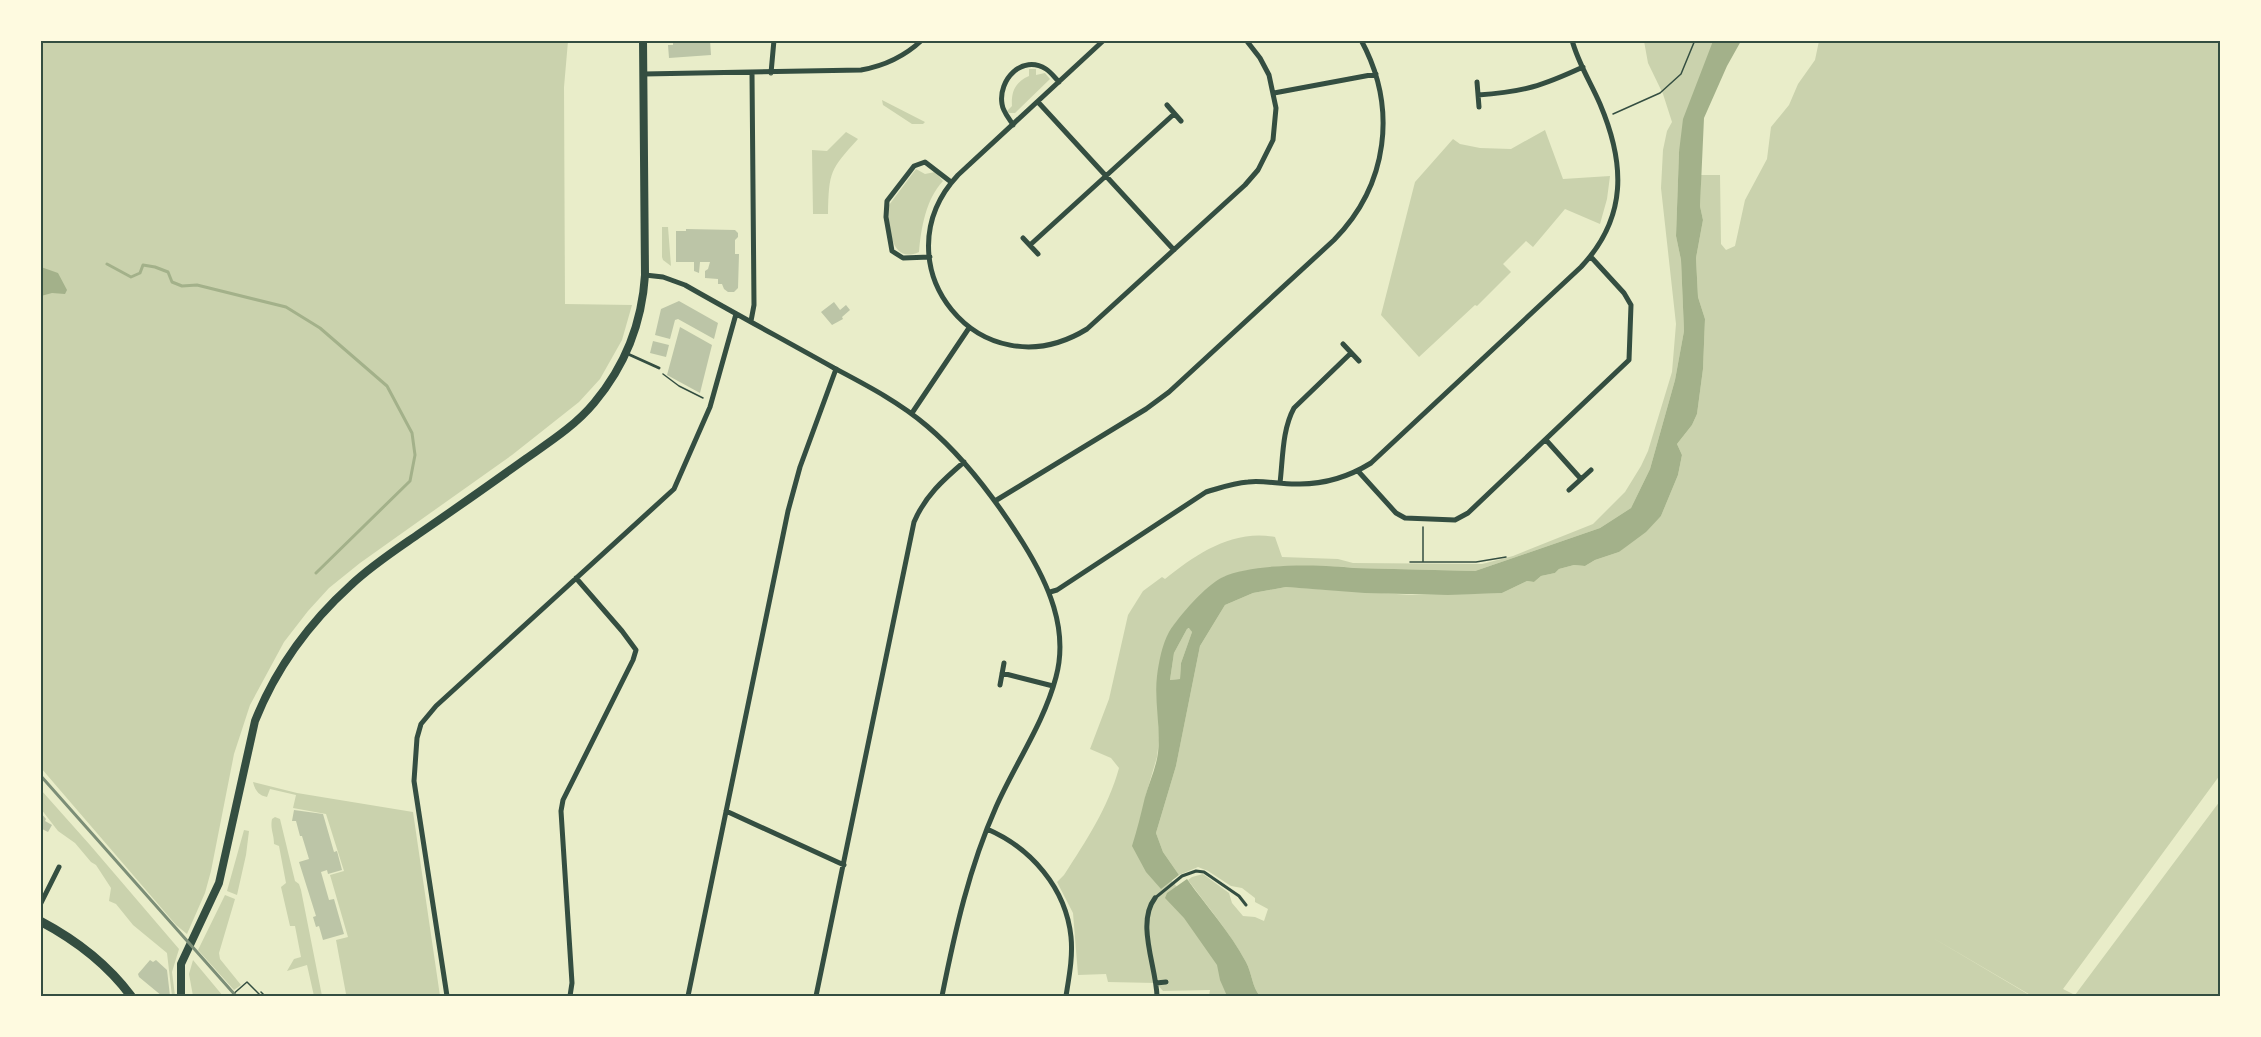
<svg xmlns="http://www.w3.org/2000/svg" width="2261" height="1037" font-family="'DM Sans',sans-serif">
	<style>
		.green { fill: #cad2ad }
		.water { fill: #a3b18a; fill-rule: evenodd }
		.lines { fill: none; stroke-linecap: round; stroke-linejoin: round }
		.stream { stroke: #a3b18a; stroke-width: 3 }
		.building { fill: #bcc5a7 }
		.path { stroke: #344e41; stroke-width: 1.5 }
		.service { stroke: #344e41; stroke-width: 3 }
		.minor { stroke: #344e41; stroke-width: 5 }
		.secondary { stroke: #344e41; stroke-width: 8 }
		.primary { stroke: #344e41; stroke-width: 9 }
		.rail { stroke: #7c8e77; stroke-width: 3 }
		.neatline { fill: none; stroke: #344e41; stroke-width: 2 }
	</style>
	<rect width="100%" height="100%" fill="#e9edc9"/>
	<path class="green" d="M 40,41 L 568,41 L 564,87 L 565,304 L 632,305 L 622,340 L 600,379 L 579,402 L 512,455 L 360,563 L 329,588 L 308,611 L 284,642 L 250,705 L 234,754 L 211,871 L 205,893 L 187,934 L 176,925 L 41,768 Z
		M 1644,41 L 1727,41 L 1679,152 L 1676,236 L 1681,260 L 1684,331 L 1675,380 L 1650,469 L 1631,508 L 1600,528 L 1475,571 L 1354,568 L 1335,566 L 1282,566 L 1244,571 L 1223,577 L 1200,596 L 1173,626 L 1157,677 L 1159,740 L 1157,757 L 1145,798 L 1149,854 L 1194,907 L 1242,996 L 1209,996 L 1210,990 L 1163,991 L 1156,983 L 1108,982 L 1106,974 L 1078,975 L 1073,913 L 1057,882 L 1064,875 C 1086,841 1108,808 1119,768 L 1111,758 L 1090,749 L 1109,699 L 1128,615 L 1143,591 L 1162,577 L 1165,579 C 1196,554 1233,529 1275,537 L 1282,557 L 1338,559 L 1353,563 L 1482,564 L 1513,556 L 1593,524 L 1625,492 L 1641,466 L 1648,451 L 1672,372 L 1676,324 L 1661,188 L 1663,150 L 1667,131 L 1672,122 L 1663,94 L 1648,63 Z
		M 1819,41 L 2220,41 L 2220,775 L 2063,989 L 2075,995 L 2220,801 L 2220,996 L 2032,996 L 1928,935 L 2031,996 L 1260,996 C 1252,987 1252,973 1246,962 C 1230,933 1208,907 1188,880 L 1192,877 L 1203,874 L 1229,893 L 1232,903 L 1243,916 L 1255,917 L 1264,921 L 1268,909 L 1255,902 L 1255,898 L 1242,888 L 1231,886 L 1208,871 L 1198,867 L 1179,875 L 1163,852 L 1156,833 L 1176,766 L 1200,646 L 1225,605 L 1253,593 L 1286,587 L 1412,595 L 1502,593 L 1527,581 L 1534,582 L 1541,576 L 1555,573 L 1559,569 L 1574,565 L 1585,566 L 1595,560 L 1619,552 L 1661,516 L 1678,475 L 1682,455 L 1677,444 L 1692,425 L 1697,414 L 1703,369 L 1705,319 L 1698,297 L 1696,258 L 1703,220 L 1700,206 L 1701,175 L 1720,175 L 1721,244 L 1726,250 L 1735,246 L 1745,200 L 1767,159 L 1771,127 L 1789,105 L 1798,84 L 1815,60 Z
		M 1029,69 L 1036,69 L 1036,75 L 1045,73 L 1050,79 L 1015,113 L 1009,113 L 1007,111 L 1012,106 C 1011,92 1015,82 1029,76 Z
		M 882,100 L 925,122 L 923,124 L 912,124 L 883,105 Z
		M 1545,130 L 1563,179 L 1610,176 L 1607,199 L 1600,224 L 1565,209 L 1533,247 L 1526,241 L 1503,264 L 1511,272 L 1477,306 L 1475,305 L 1419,357 L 1381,315 L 1415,182 L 1453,139 L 1460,144 L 1480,148 L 1511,149 Z
		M 846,132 L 858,139 C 830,170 829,171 828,214 L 813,214 L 812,150 L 827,151 Z
		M 916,169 L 925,174 L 935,172 L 943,181 C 926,199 921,228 919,252 C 890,265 888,225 889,205 Z
		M 662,227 L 668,227 L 671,266 L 663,260 L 662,257 Z
		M 1190,628 L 1192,632 L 1181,663 L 1180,679 L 1170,680 L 1174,653 L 1187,629 Z
		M 253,782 L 297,793 L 413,812 L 440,996 L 332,996 L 346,994 L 336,940 L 348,937 L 330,875 L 344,871 L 326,814 L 293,808 L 296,795 L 270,789 L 267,797 C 258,795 255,790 253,782 Z
		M 41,790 L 90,845 L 179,949 L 172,972 L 175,996 L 172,996 L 167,953 L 133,925 L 116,904 L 109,901 L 111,888 L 96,865 L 91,862 L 75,843 L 58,831 L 41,809 Z
		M 275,817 L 280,819 L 295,881 L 299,884 L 301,890 L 322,996 L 314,996 L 307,965 L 287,971 L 294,959 L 301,957 L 295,926 L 290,926 L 281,887 L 286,883 L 279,846 L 274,844 C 274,834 270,829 272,819 Z
		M 244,830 L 249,831 L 246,855 L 237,895 L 227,891 Z
		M 225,895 L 235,899 L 219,953 L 220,959 L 241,985 L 234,990 L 198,950 Z
		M 193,960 L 223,996 L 193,996 L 189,974 Z"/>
	<path class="water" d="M 1713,41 L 1741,41 L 1727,66 L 1704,118 L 1700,206 L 1703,220 L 1696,258 L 1698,297 L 1705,319 L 1703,369 L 1697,414 L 1692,425 L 1677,444 L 1682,455 L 1678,475 L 1661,516 L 1646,532 L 1619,552 L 1595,560 L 1585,566 L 1574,565 L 1559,569 L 1555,573 L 1541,576 L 1534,582 L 1527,581 L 1502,593 L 1448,595 L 1365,593 L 1286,587 L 1253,593 L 1225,605 L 1200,646 L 1176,766 L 1156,833 L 1163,852 L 1179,875 L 1161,889 L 1146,872 L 1132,846 C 1137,830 1141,814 1145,797 C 1149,783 1156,768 1158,753 C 1161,728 1154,701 1157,676 C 1159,661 1162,645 1169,632 C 1179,616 1206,585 1223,577 C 1253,563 1322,564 1354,568 L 1475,571 L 1600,528 L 1631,508 L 1650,469 L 1675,380 L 1684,331 L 1681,260 L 1676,236 L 1679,152 L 1683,119 ZM 1189,628 L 1192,632 L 1181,663 L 1180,679 L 1170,680 L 1174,653 L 1187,629 Z
		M 41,267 L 58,273 L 67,290 L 65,294 L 52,293 L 41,296 Z
		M 1187,879 C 1207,907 1230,932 1246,962 C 1252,973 1252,987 1260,996 L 1227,996 L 1220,980 L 1217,965 L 1184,918 L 1165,898 L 1167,893 Z"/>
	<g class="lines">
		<path class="stream" d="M 107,264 L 131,277 L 140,273 L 143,265 L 155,267 L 168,272 L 172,282 L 182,286 L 197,285 L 286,307 L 320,328 L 387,386 L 412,433 L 415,455 L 410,481 L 316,573"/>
	</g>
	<path class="building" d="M 673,40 L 710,40 L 711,55 L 669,58 L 668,45 L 673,45 Z
		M 686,229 L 735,230 L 738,233 L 738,237 L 735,240 L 735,254 L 739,254 L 738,288 L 734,292 L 728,292 L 724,289 L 722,284 L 718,284 L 718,279 L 705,278 L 705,271 L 708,269 L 710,262 L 700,262 L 699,273 L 694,271 L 694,262 L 676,262 L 676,231 L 686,231 Z
		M 679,301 L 718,323 L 714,339 L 678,319 L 675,320 L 670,339 L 655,335 L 661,309 Z
		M 834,302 L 840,310 L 846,305 L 850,310 L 842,317 L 843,319 L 832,325 L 821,312 Z
		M 680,327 L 712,345 L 700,393 L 667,375 Z
		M 653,341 L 669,345 L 666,357 L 650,353 Z
		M 294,810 L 323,814 L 334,852 L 337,851 L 342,870 L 328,874 L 327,870 L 321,872 L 329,900 L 334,899 L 344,934 L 323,940 L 319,926 L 316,927 L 313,917 L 316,916 L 299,862 L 309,859 L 302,836 L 300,836 L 296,821 L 292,821 Z
		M 40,812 L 46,819 L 45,821 L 52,825 L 48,832 L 40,828 Z
		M 150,960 L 153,962 L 156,960 L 167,970 L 170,996 L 162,996 L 139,977 L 138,974 Z"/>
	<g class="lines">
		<path class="path" d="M 1613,114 L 1660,93 L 1681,74 L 1695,40
			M 663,374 L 679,386 L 703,398
			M 1423,527 L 1423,561
			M 1410,562 L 1476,562 L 1506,557
			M 261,992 L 265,996
			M 231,996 L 247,982 L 261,996"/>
		<path class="service" d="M 628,354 L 659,368
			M 1155,898 L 1182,876 L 1196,871 L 1204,872 L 1239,896 L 1246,905"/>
		<path class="minor" d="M 1104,40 L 958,175 C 876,263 980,395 1087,329 L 1245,185 L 1258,170 L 1273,140 L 1276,108 L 1269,75 L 1260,58 L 1246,40
			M 771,73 L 774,40
			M 644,74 L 861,70 C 884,66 905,56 922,40
			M 1477,82 L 1479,107
			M 1274,93 L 1376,74
			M 1478,95 C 1523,92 1542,86 1583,67
			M 1038,102 L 1174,250
			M 1167,105 L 1181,121
			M 1013,125 C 1009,118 1003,112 1002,104 C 998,80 1022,54 1046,69 C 1051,72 1055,78 1059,82
			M 1023,238 L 1038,254
			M 1030,245 L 1174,114
			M 930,257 L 903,258 L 892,251 L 886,217 L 887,201 L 914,166 L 925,162 L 951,182
			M 645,275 L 663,277 L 685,285 C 734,313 784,340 834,368 C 866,385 899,402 927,426 C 966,459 996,500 1023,543 C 1048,583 1069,629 1056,677 C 1044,723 1015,764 996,807 C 969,868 955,931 942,996
			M 751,321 L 754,305 L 752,73
			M 1343,344 L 1359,361
			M 912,413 L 969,328
			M 1546,440 L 1581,479
			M 1358,471 L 1396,513 L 1405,518 L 1455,520 L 1468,513 L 1629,360 L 1631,305 L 1624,293 L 1591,257
			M 1280,483 C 1283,458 1282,430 1294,408 L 1351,353
			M 1569,490 L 1591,470
			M 995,501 L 1146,409 L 1169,392 L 1334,240 C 1388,185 1398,108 1361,40
			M 1050,592 L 1057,590 L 1206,492 C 1220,488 1233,483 1248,482 C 1265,480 1282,485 1300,484 C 1325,484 1350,476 1371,463 L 1581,267 C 1628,217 1625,163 1600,104 C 1591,83 1578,63 1572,40
			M 1002,673 L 1053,686
			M 1000,685 L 1004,663
			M 726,811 L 844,865
			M 987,829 C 1031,848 1066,888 1071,937 C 1073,957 1069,977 1066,996
			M 1155,898 C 1136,923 1156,966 1157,996
			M 40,905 L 59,867
			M 1156,983 L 1166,982
			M 447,996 L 414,781 L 417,738 L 421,724 L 436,706 L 674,489 L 710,407 L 736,314
			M 570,996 L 572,983 L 561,811 L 563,800 L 633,660 L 636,650 L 622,631 L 576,578
			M 688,996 L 788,511 L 800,467 L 836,369
			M 816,996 L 914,522 C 925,496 943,480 964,462"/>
		<path class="secondary" d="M 181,996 L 181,964 L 219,883 L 255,721 C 276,668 309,623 351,585 C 372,565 397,549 420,533 C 455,509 489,485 524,460 C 548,443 575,426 594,403 C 625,366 642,323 645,275 L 643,40"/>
		<path class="primary" d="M 40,921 C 74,939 108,965 131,996"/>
		<path class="rail" d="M 40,775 L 236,996"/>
	</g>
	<rect width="2261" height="1037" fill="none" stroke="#fefae0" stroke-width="84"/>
	<rect x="42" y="42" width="2177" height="953" class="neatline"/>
</svg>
